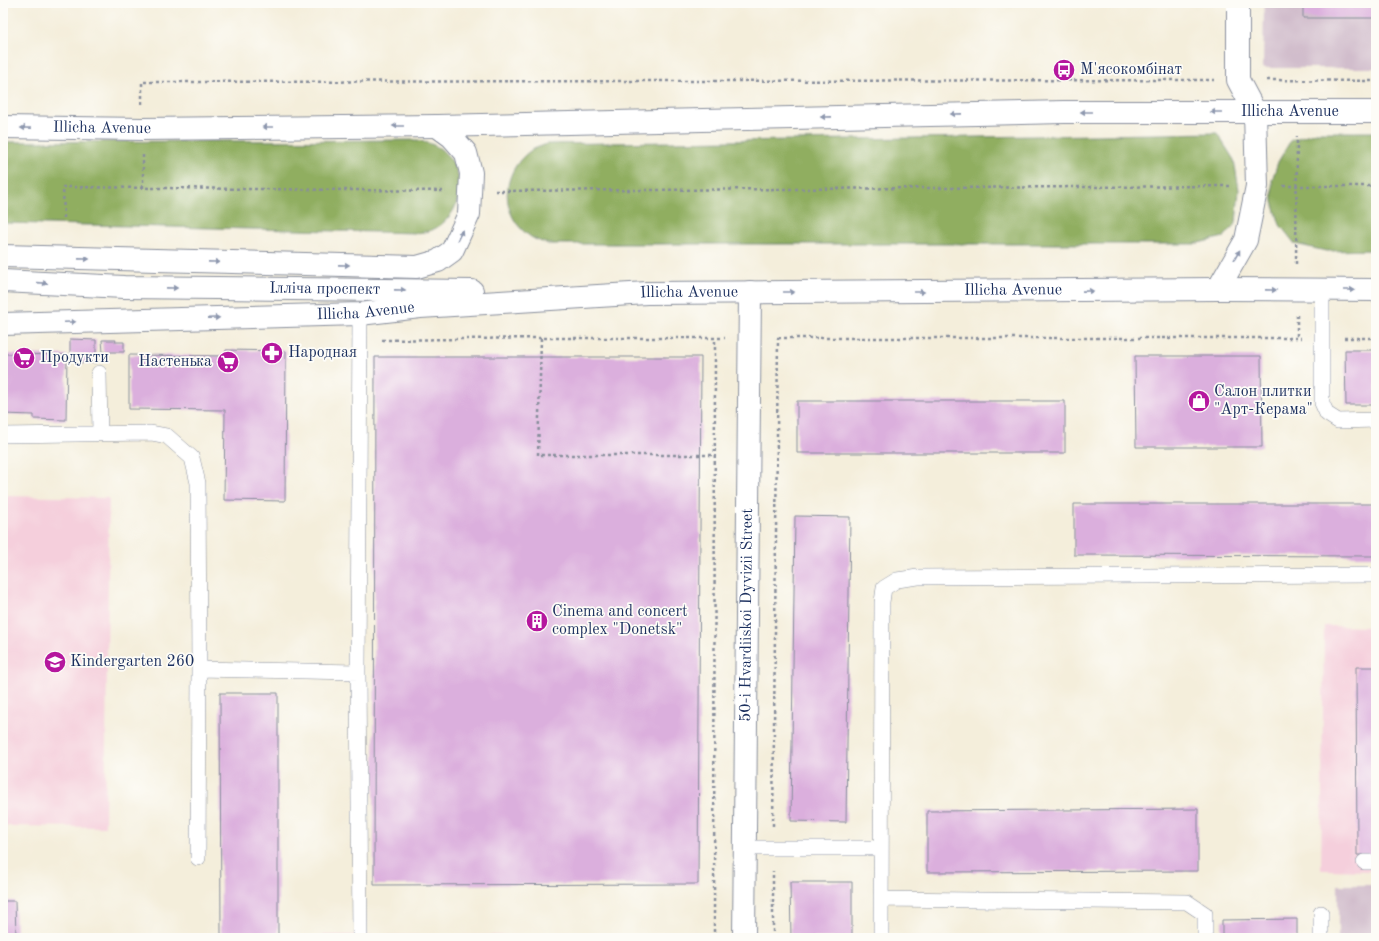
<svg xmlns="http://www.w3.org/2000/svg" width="1379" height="941" font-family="'Old Standard TT',serif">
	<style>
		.built { fill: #f5cfdc }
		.industrial { fill: #d1bdcc }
		.forest { fill: #90ae61; stroke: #566e60 }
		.building { fill: #dbafdd }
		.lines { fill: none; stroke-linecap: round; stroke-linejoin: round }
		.service-casing { stroke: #888e9c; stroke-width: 16 }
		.minor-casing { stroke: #888e9c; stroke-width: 24 }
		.tertiary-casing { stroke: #888e9c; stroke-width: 24 }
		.secondary-casing { stroke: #888e9c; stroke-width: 24 }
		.path { stroke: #888e9c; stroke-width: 2.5; stroke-dasharray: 3 3; stroke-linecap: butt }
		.service { stroke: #fff; stroke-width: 15 }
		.minor { stroke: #fff; stroke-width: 22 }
		.tertiary { stroke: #fff; stroke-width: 22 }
		.secondary { stroke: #fff; stroke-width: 22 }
		.oneway { fill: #8d97ae }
		.labels { text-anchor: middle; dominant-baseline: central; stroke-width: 3.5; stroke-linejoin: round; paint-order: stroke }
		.poi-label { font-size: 16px; fill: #1b2f5e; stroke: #fdfcf7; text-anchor: start }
		.street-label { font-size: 16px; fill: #1b2f5e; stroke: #fdfcf7 }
	</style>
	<rect width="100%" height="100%" fill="#fdfcf7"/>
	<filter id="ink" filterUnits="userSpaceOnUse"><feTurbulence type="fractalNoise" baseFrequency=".025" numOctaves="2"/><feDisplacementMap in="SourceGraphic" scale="8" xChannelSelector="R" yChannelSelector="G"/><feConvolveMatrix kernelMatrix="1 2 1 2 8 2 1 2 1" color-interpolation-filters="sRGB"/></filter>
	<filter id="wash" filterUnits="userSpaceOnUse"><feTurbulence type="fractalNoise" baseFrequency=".012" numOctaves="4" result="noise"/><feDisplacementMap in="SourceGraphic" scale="16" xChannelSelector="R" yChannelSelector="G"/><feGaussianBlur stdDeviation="0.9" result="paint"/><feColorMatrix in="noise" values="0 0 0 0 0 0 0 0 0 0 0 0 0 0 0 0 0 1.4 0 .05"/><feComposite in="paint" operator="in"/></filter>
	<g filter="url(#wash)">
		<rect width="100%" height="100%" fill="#f4eedb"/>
		<path class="built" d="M 3,496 L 109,498 L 105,827 L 3,826 Z
			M 1324,626 L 1376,627 L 1376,871 L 1321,870 Z
			M 323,935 L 671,936 L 671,938 L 323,938 Z"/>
		<path class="industrial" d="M 1264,3 L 1376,3 L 1376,68 L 1263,68 Z
			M 1338,885 L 1376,885 L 1376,938 L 1338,938 Z"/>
		<path class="forest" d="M 1316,132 L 1376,132 L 1376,250 L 1326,251 L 1295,244 L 1280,225 L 1273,202 L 1272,180 L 1278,162 L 1291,140 Z
			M 1217,133 L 1234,160 L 1239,190 L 1236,223 L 1224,237 L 1194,244 L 548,244 C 542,242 536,240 531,237 C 499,216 500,173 530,151 C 535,148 542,146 547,144 Z
			M 418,140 C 428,143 438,145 445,153 C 469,175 462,217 432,230 C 427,232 422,232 417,233 L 3,223 L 3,142 Z"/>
		<g id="blocks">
			<path class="building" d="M 1303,3 L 1376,3 L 1376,18 L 1303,18 Z
				M 70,339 L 96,340 L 96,363 L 81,363 L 81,354 L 70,354 Z
				M 102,340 L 116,340 L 115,342 L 124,342 L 124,352 L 103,352 Z
				M 226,350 L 286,351 L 285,501 L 224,500 L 225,410 L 129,409 L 129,355 L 225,356 Z
				M 1345,350 L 1376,350 L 1376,405 L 1346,405 Z
				M 3,354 L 67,355 L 66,420 L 34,419 L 34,415 L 3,414 Z
				M 1135,356 L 1261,356 L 1262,447 L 1136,447 Z
				M 375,357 L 701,357 L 698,884 L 374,885 Z
				M 797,401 L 1065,401 L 1065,453 L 797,453 Z
				M 1074,504 L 1376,504 L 1376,556 L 1074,555 Z
				M 795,516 L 850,517 L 846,822 L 791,821 Z
				M 3,619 L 4,619 L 5,744 L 3,744 Z
				M 1356,667 L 1376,667 L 1376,855 L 1357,855 Z
				M 220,693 L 278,693 L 278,938 L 221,938 Z
				M 1198,809 L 1198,871 L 927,872 L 927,811 Z
				M 790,882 L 852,882 L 852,938 L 791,938 Z
				M 3,901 L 15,901 L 16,938 L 3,938 Z
				M 1297,919 L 1297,938 L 1222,938 L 1222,920 Z"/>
		</g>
	</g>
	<g filter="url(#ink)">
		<use href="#blocks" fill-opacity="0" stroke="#888e9c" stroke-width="1"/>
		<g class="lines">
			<g class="service-casing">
				<path id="service" d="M 1322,290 L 1322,403 L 1327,414 L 1338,421 L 1376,420
					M 360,314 L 358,672 L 360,938
					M 99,373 L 100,434
					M 3,435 L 151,433 L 167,436 L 192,458 L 198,483 L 199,669 L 198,858
					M 199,669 L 358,672
					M 745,848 L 881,848
					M 1364,862 L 1376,862
					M 881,899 L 1187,902 L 1205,914 L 1205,938
					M 1321,913 L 1321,938
					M 881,938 L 882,602 L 884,588 L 897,580 L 918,577 L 1376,575"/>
			</g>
			<g class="minor-casing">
				<g id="minor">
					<path id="s1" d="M 744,938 L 750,292"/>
				</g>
			</g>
			<g class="tertiary-casing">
				<path id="tertiary" d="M 1218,289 L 1246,240 L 1257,186 L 1255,112 L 1238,80 L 1238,3"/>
			</g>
			<g class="secondary-casing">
				<g id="secondary">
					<path id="s2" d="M 3,127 L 142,129 L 437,126 L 1064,112 L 1376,112"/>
					<path d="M 3,256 L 417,267 L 438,261 L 452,251 L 469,214 L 471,173 L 466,153 L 452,137 L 437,126"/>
					<path id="s3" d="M 3,281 L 124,287 L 472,291"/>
					<path id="s4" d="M 3,324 L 360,314 L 420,307 L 647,293 L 1218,289 L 1376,290"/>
				</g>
			</g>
			<path class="path" d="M 1267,80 L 1376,81
				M 142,104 L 142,82 L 1214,80
				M 143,155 L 143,188
				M 1283,186 L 1376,186
				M 495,191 L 1232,186
				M 64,218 L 63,187 L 446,191
				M 1296,264 L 1297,137
				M 1297,315 L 1297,338
				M 541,338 L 538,455 L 714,455
				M 778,338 L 1301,338
				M 1344,338 L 1376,338
				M 382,340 L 541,338 L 725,338
				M 773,826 L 778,338 L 774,338
				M 714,938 L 715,338
				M 773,938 L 773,871"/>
			<use href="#service" class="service"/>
			<use href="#minor" class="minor"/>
			<use href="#tertiary" class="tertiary"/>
			<use href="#secondary" class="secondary"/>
		</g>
		<defs><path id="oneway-solid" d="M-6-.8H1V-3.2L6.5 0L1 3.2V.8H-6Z"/></defs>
		<g class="oneway">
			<use href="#oneway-solid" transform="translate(1086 112) rotate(180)"/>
			<use href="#oneway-solid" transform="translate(1216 112) rotate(180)"/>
			<use href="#oneway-solid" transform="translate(956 114) rotate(179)"/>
			<use href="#oneway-solid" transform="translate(826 117) rotate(179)"/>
			<use href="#oneway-solid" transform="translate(398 126) rotate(180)"/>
			<use href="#oneway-solid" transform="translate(268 127) rotate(180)"/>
			<use href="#oneway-solid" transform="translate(26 128) rotate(-179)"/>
			<use href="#oneway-solid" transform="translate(460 235) rotate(-64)"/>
			<use href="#oneway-solid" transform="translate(1237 255) rotate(-60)"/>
			<use href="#oneway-solid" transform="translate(84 259) rotate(1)"/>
			<use href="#oneway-solid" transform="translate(214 262) rotate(1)"/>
			<use href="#oneway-solid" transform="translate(344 265) rotate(1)"/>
			<use href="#oneway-solid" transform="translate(42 283) rotate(4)"/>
			<use href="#oneway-solid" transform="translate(172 288) rotate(1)"/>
			<use href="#oneway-solid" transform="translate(400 290) rotate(1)"/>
			<use href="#oneway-solid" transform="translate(1271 290) rotate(1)"/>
			<use href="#oneway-solid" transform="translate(1349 290)"/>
			<use href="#oneway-solid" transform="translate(1088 291) rotate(-1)"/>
			<use href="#oneway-solid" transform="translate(789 292)"/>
			<use href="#oneway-solid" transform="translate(919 292)"/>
			<use href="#oneway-solid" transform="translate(214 318) rotate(-2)"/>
			<use href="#oneway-solid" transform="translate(70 322) rotate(-2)"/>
		</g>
	</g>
	<defs>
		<g id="bus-disc" transform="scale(1.15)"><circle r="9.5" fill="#b5179e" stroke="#fdfcf7"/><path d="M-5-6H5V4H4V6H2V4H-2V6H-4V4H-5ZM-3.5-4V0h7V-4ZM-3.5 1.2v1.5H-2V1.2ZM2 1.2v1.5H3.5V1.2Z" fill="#fff"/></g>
		<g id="pharmacy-disc" transform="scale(1.15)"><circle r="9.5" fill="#b5179e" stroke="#fdfcf7"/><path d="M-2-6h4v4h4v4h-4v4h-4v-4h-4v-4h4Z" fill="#fff"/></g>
		<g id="supermarket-disc" transform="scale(1.15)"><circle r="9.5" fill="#b5179e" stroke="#fdfcf7"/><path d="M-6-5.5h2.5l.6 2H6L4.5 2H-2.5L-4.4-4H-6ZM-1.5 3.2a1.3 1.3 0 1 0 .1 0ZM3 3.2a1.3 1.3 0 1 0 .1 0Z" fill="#fff"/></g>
		<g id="shop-disc" transform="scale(1.15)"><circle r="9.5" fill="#b5179e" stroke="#fdfcf7"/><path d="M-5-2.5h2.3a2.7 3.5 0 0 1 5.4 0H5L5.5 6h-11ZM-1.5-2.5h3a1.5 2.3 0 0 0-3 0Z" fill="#fff"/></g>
		<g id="building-disc" transform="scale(1.15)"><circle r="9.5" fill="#b5179e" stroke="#fdfcf7"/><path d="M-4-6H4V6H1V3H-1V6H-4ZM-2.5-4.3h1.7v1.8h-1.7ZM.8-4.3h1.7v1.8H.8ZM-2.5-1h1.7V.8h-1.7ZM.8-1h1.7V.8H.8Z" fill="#fff"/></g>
		<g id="school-disc" transform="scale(1.15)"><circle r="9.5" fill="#b5179e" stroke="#fdfcf7"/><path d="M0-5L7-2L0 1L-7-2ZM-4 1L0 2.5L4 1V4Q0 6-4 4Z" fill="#fff"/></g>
	</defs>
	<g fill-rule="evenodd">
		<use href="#bus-disc" x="1064" y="70"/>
		<use href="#pharmacy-disc" x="272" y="353"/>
		<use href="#supermarket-disc" x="24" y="358"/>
		<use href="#supermarket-disc" x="228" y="362"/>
		<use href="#shop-disc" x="1199" y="401"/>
		<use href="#building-disc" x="537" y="621"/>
		<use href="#school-disc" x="55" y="662"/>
	</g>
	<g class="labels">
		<g class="poi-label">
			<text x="1080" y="70">М'ясокомбінат</text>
			<text x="288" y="353">Народная</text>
			<text x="40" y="358">Продукти</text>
			<text x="212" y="362" text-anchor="end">Настенька</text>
			<text x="1214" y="392">Салон плитки<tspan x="1214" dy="18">"Арт-Керама"</tspan></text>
			<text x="552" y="612">Cinema and concert<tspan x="552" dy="18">complex "Donetsk"</tspan></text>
			<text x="70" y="662">Kindergarten 260</text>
		</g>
		<g class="street-label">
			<text stroke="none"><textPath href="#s2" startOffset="1287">Illicha Avenue</textPath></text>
			<text stroke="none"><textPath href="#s2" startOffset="99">Illicha Avenue</textPath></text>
			<text stroke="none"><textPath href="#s3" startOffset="322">Ілліча проспект</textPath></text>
			<text stroke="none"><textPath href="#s4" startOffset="1011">Illicha Avenue</textPath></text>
			<text stroke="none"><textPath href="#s4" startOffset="687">Illicha Avenue</textPath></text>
			<text stroke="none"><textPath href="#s4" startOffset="363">Illicha Avenue</textPath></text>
			<text stroke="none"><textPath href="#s1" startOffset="323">50-i Hvardiiskoi Dyvizii Street</textPath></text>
		</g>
	</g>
	<rect width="1379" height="941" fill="none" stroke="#fdfcf7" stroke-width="16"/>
</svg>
